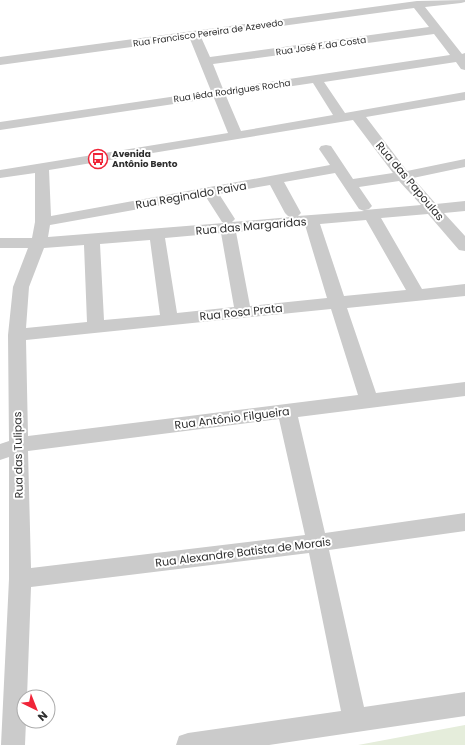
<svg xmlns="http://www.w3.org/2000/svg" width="465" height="745" font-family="Poppins,sans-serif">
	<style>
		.green { fill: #e5eddb }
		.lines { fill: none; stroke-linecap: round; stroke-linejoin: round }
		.street { fill: #cbcbcb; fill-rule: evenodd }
		.labels { text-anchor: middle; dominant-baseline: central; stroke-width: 4; stroke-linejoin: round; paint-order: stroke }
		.far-street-label { font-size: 9px; fill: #2e2e2e; stroke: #fff }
		.far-poi-label { font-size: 9px; font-weight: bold; fill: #2e2e2e; stroke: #fff; text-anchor: start }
		.street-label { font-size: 11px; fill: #2e2e2e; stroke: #fff }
	</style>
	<rect width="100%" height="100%" fill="#fff"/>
	<path class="green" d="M 465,725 L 465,745 L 358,745 Z"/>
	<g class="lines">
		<path class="street" d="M 465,0 L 465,2 L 461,3 L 425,7 L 462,54 L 465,53 L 465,70 L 461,69 L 456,62 L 324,82 L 345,113 L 465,92 L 465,100 L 366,117 L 407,171 L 465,159 L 465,167 L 413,178 L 436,204 L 465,201 L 465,211 L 444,213 L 465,236 L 465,251 L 459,250 L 428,214 L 381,218 L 422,289 L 465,284 L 465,296 L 347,308 L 376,393 L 465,382 L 465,396 L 298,417 L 325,533 L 465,513 L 465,531 L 329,550 L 364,707 L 465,692 L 465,716 L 269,745 L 176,745 L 179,736 L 188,733 L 341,711 L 309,553 L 31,587 L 27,697 L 24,697 L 24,721 L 26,721 L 25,745 L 1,745 L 9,579 L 9,457 L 0,460 L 0,444 L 9,441 L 8,335 L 13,287 L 28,248 L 0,248 L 0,238 L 32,238 L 35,222 L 35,173 L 0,178 L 0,170 L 228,133 L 214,98 L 0,130 L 0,122 L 211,91 L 190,39 L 0,65 L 0,57 L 417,1 ZM 414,8 L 429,27 L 210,57 L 201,37 ZM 434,34 L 450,55 L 223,89 L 213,64 ZM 313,83 L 333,115 L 241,131 L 226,96 ZM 353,120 L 393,173 L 353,179 L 331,146 L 326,145 L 321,146 L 319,149 L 330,165 L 51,216 L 49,170 ZM 335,173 L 359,209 L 364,211 L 298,216 L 301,213 L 284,182 ZM 399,181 L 421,205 L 365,210 L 369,209 L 372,206 L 359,187 ZM 270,185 L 285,213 L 288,216 L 291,217 L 232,222 L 235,219 L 219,194 ZM 206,197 L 222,222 L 224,223 L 48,237 L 50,225 ZM 366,220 L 406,290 L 344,296 L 320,224 ZM 305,225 L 327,298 L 250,306 L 236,232 ZM 221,233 L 234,307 L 177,313 L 165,238 ZM 150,240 L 160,315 L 104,320 L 100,244 ZM 84,245 L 87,322 L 26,328 L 29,287 L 44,248 ZM 331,309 L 358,395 L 28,436 L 26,340 ZM 279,419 L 305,535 L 31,568 L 28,451 Z"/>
	</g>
	<defs>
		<g id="bus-ring" transform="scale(1)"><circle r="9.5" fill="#fff" stroke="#f02538" stroke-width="1.5"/><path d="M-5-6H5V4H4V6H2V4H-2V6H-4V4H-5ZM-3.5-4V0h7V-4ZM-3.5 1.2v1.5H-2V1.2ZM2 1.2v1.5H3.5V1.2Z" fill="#f02538"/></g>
	</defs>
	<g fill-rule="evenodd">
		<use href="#bus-ring" x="98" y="159"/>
	</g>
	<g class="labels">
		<g class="far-street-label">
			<text transform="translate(208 33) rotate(-8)">Rua Francisco Pereira de Azevedo</text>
			<text transform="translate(321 46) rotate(-8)">Rua José F da Costa</text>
			<text transform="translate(232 91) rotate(-8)">Rua Iêda Rodrigues Rocha</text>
		</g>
		<g class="far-poi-label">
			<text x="112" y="154">Avenida<tspan x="112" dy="10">Antônio Bento</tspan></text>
		</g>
		<g class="street-label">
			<text transform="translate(410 181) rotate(50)">Rua das Papoulas</text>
			<text transform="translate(191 195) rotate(-10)">Rua Reginaldo Paiva</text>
			<text transform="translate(251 226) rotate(-5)">Rua das Margaridas</text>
			<text transform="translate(241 312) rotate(-6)">Rua Rosa Prata</text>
			<text transform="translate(232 418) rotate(-7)">Rua Antônio Filgueira</text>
			<text transform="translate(18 455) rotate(-91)">Rua das Tulipas</text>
			<text transform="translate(243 552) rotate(-7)">Rua Alexandre Batista de Morais</text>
		</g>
	</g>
	<g transform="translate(36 709) rotate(137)"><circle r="19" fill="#ffffff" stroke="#ababab"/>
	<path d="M0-3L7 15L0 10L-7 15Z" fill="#f02538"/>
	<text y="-6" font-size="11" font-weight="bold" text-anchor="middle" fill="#2e2e2e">N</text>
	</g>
</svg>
